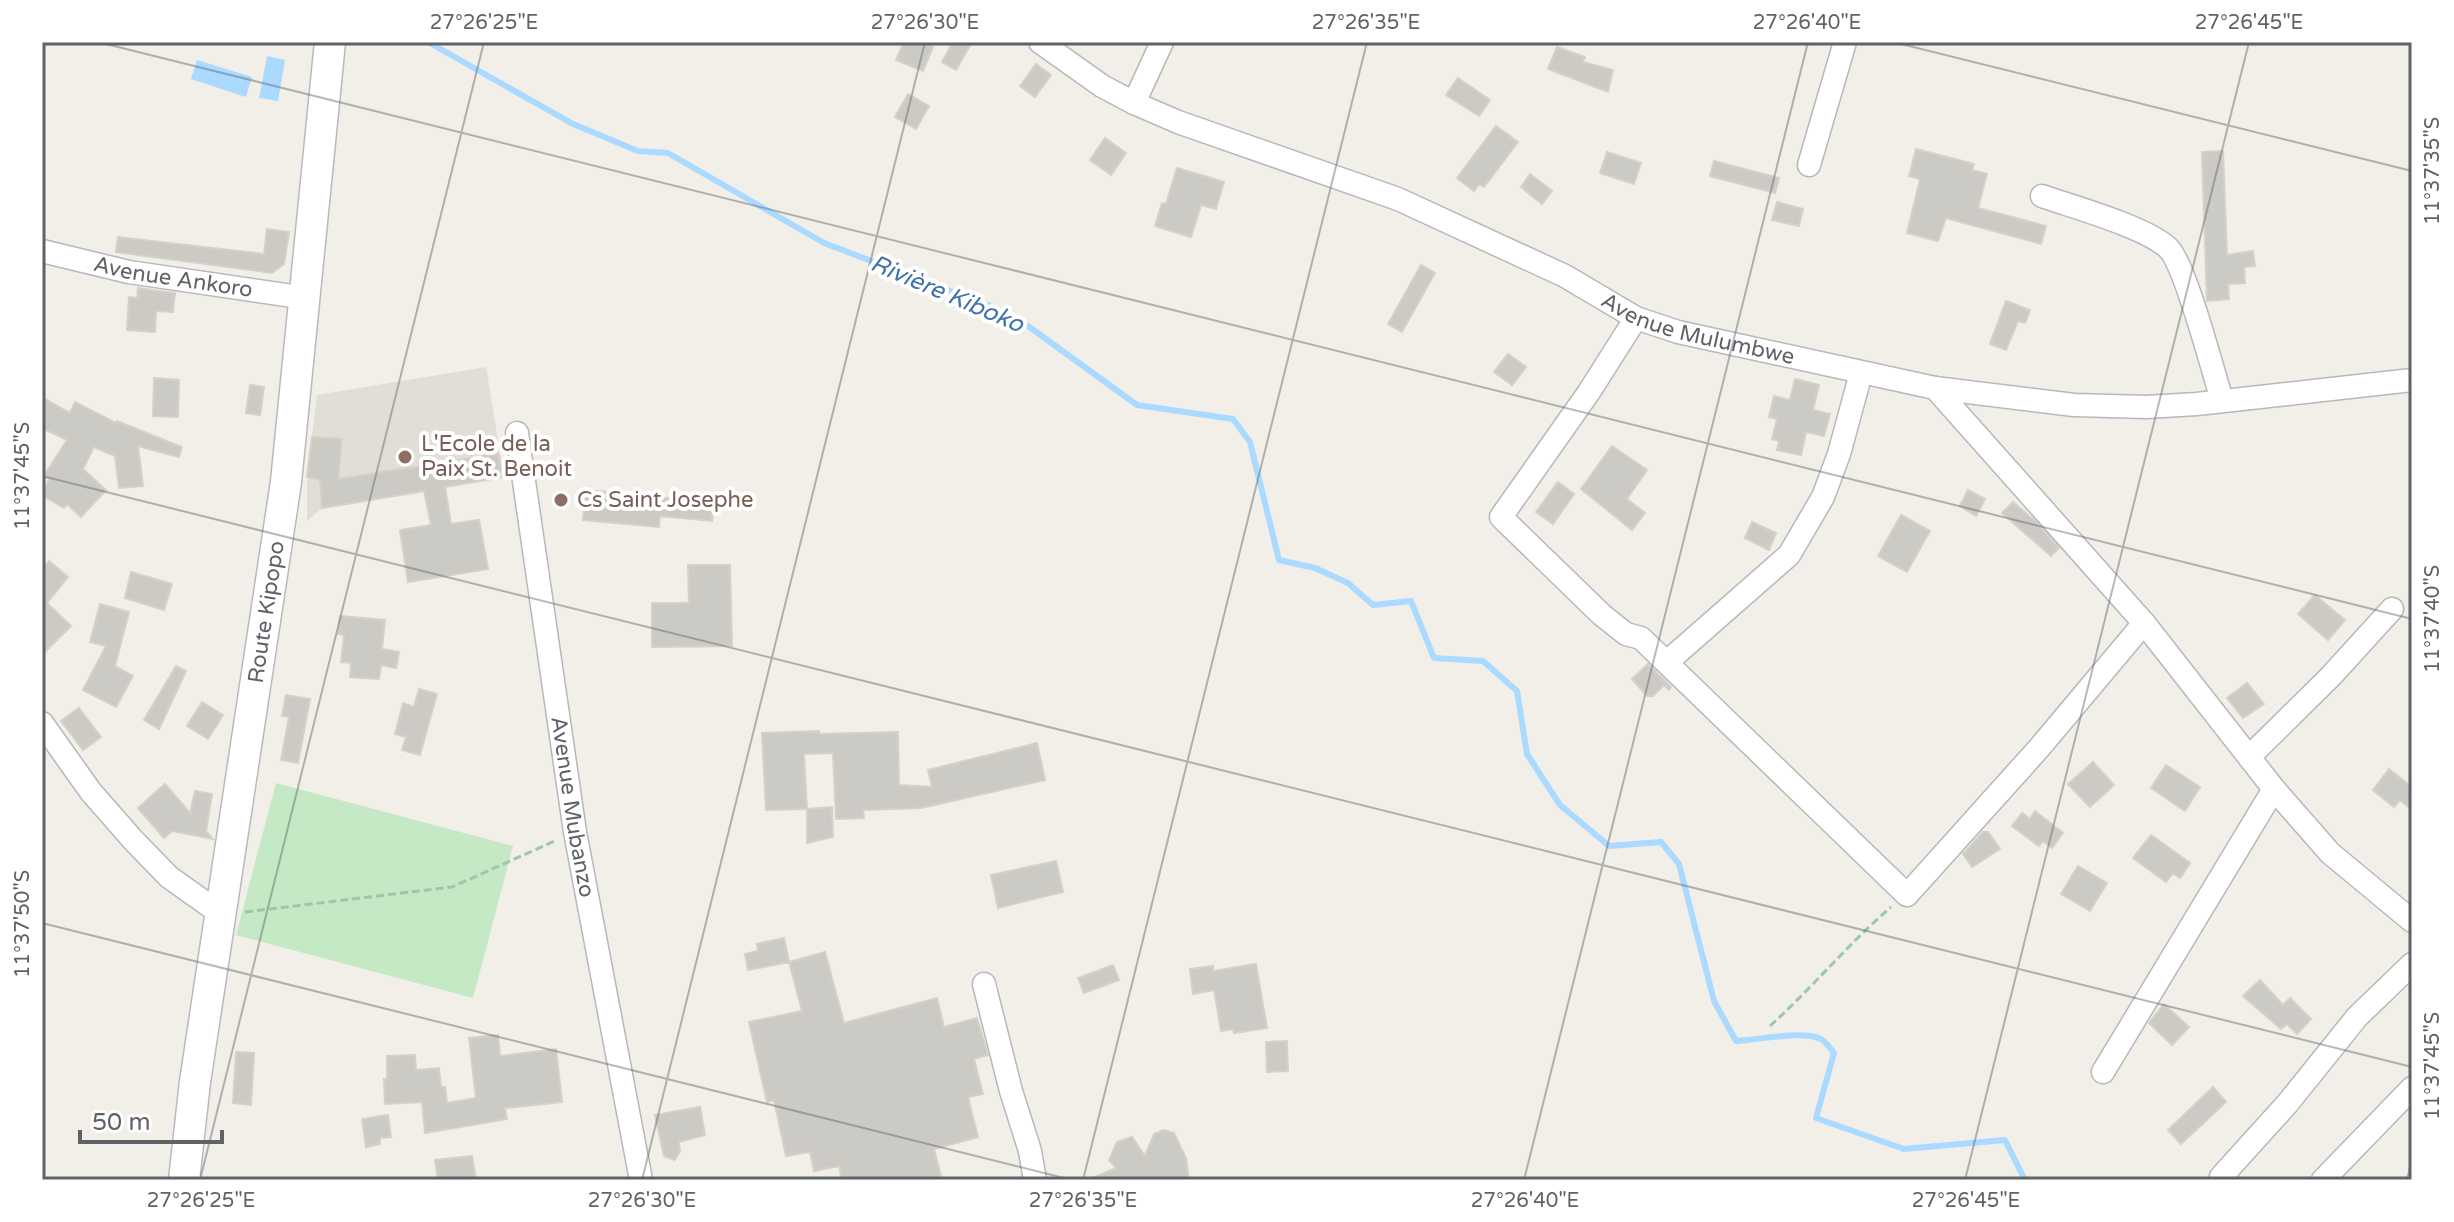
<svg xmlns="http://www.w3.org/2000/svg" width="2454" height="1222" font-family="'Varela Round',sans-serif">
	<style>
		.education { fill: #e1ded6 }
		.green { fill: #c5e8c5 }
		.water { fill: #aadaff }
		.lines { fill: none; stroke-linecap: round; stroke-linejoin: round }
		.stream { stroke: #aadaff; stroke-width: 6 }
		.building { fill: #cccac5; stroke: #d6d1c6; stroke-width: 2 }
		.minor-casing { stroke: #b5b8bc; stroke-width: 25 }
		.secondary-casing { stroke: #b6babf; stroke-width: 33 }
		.path { stroke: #9cc7a9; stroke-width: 3; stroke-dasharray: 8 4; stroke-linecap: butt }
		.minor { stroke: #fff; stroke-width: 22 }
		.secondary { stroke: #fff; stroke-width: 30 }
		.ticks { fill: none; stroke: #5f6368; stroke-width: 2; stroke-opacity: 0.45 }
		.education-dot { fill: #8d6e63; stroke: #fff; stroke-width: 3 }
		.labels { text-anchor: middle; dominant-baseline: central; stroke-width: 8; stroke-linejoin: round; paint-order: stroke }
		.street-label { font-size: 22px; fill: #5f6368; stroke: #fff }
		.education-label { font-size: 22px; fill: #785e54; stroke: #fff; text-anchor: start }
		.water-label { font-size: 24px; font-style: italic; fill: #4174aa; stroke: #fff }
		.neatline { fill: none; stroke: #5f6368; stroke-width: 3 }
		.ticks-label { font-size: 20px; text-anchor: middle; fill: #5f6368 }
	</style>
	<rect width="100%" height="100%" fill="#f1efe8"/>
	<path class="education" d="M 486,367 L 504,477 L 322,508 L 307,521 L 307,477 L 317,395 Z"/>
	<path class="green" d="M 276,783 L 513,846 L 473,998 L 236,935 Z"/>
	<path class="water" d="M 267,56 L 285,60 L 278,101 L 259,98 Z
		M 197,60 L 252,77 L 246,97 L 191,79 Z"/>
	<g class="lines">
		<path class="stream" d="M 428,42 L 573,124 L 638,151 L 668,153 L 824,243 L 990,306 L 1028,326 L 1137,405 L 1233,419 L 1250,442 L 1279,560 L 1315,568 L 1348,583 L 1373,605 L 1411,601 L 1434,658 L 1483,661 L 1517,691 L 1527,754 L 1560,805 L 1609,846 L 1661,842 L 1679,864 L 1714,1001 L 1736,1041 C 1758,1040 1803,1030 1821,1039 C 1826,1042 1830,1048 1834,1053 L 1816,1118 L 1904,1149 L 2005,1140 L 2025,1180"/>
	</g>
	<path class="building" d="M 904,42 L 922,42 L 933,47 L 923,71 L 896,60 Z
		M 953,42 L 972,42 L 956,70 L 942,62 Z
		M 1557,47 L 1585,57 L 1583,62 L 1613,70 L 1608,92 L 1548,69 Z
		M 1036,64 L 1051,75 L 1035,97 L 1020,86 Z
		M 1458,78 L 1490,100 L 1479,116 L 1446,95 Z
		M 908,94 L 929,106 L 916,129 L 895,117 Z
		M 1496,126 L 1518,142 L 1484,187 L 1479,184 L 1474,191 L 1457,178 Z
		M 1105,138 L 1126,153 L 1111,175 L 1090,160 Z
		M 1916,149 L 1974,164 L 1972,170 L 1987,174 L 1978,208 L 2046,226 L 2041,244 L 1946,218 L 1938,241 L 1907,233 L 1920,179 L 1909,176 Z
		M 2223,151 L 2227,255 L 2253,251 L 2255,266 L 2244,267 L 2245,283 L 2228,284 L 2229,299 L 2207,301 L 2202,152 Z
		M 1607,152 L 1641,163 L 1634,184 L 1600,173 Z
		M 1714,161 L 1779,178 L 1775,193 L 1710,176 Z
		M 1177,168 L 1224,182 L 1216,209 L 1201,205 L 1191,237 L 1155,226 L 1162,203 L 1166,204 Z
		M 1530,174 L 1552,191 L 1542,204 L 1521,187 Z
		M 1777,202 L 1803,209 L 1799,226 L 1772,220 Z
		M 267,229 L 289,232 L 284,264 L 272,273 L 116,252 L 118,237 L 264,254 Z
		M 1421,265 L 1435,273 L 1402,332 L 1388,324 Z
		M 138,288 L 175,293 L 173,312 L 156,311 L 155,332 L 127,330 L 129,297 L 137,298 Z
		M 2006,301 L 2030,310 L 2025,323 L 2018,321 L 2006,350 L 1990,344 Z
		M 1508,354 L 1526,367 L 1512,385 L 1494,372 Z
		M 154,378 L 179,380 L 178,417 L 153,416 Z
		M 1795,379 L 1819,385 L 1813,410 L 1830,414 L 1824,436 L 1806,432 L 1801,455 L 1777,450 L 1779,441 L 1772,439 L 1777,419 L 1769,417 L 1774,396 L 1790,400 Z
		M 250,385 L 264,387 L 260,415 L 246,413 Z
		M 42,397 L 70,413 L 75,402 L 116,423 L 117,421 L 182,447 L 179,457 L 138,446 L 143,486 L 119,488 L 115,456 L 94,447 L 83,469 L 106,490 L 81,517 L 67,504 L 64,508 L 42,495 L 49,479 L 44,476 L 67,440 L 42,428 Z
		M 312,437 L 342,439 L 338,479 L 498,454 L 504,477 L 445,487 L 451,524 L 479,520 L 488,569 L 408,582 L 400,530 L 431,525 L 424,491 L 322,508 L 320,480 L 307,477 Z
		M 1612,446 L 1647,470 L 1627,499 L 1645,513 L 1632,530 L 1581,489 Z
		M 1558,482 L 1574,494 L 1553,524 L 1536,512 Z
		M 586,490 L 714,503 L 712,521 L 660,516 L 659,527 L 583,520 Z
		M 1968,490 L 1985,499 L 1976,516 L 1960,506 Z
		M 2013,502 L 2034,520 L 2059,548 L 2051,556 L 2002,513 Z
		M 1901,515 L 1930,531 L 1907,572 L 1878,556 Z
		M 1752,522 L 1776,533 L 1769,550 L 1745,538 Z
		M 49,561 L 68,577 L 47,603 L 71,626 L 42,655 L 42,570 Z
		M 688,565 L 730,565 L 732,646 L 652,647 L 652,603 L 689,603 Z
		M 131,572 L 172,584 L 164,610 L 125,598 Z
		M 2315,595 L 2345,620 L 2328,640 L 2298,614 Z
		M 100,604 L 129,612 L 115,666 L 133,676 L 116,707 L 83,690 L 106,646 L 90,642 Z
		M 340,616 L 385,620 L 382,649 L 399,652 L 396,668 L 381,665 L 379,679 L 350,677 L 351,663 L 341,662 L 344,635 L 338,634 Z
		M 1648,664 L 1671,687 L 1669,690 L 1664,685 L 1653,696 L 1647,696 L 1632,679 Z
		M 176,666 L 186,671 L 159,729 L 144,720 Z
		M 2247,683 L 2264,704 L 2243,718 L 2227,698 Z
		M 419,689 L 437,694 L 420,755 L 402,750 L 406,737 L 395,734 L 403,703 L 414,707 Z
		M 286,695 L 310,699 L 298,763 L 281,760 L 289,717 L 282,716 Z
		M 202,702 L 223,715 L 208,739 L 187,726 Z
		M 79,708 L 101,737 L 83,750 L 61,721 Z
		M 819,731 L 819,734 L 898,732 L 899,785 L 932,787 L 928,770 L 1037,743 L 1045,780 L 921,808 L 863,810 L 864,818 L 836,819 L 833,753 L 804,754 L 807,809 L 766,810 L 762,733 Z
		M 2093,762 L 2114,785 L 2090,807 L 2068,784 Z
		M 2166,765 L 2200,787 L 2185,811 L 2151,788 Z
		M 2389,769 L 2412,787 L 2412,810 L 2400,800 L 2394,807 L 2373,790 Z
		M 165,784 L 190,813 L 195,791 L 212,794 L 206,831 L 213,839 L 172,831 L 164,838 L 138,808 Z
		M 832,807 L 833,837 L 807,843 L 807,809 Z
		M 2035,811 L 2063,833 L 2052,848 L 2043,841 L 2039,846 L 2012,826 L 2022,813 L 2030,819 Z
		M 1983,832 L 1988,832 L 2000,849 L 1972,867 L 1963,854 Z
		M 2151,835 L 2190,863 L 2180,878 L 2173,873 L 2166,882 L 2133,858 Z
		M 1056,861 L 1063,892 L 998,908 L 991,875 Z
		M 2078,866 L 2107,883 L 2090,911 L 2061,894 Z
		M 784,938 L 789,962 L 748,970 L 745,954 L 758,951 L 757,944 Z
		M 825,952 L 844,1023 L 937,998 L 944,1027 L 977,1018 L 988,1055 L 974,1059 L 983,1094 L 968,1097 L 978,1137 L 934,1149 L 942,1180 L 842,1180 L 839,1166 L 814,1171 L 810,1152 L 786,1156 L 774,1100 L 767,1102 L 749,1022 L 802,1011 L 789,962 Z
		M 1256,964 L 1267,1028 L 1234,1033 L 1233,1029 L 1221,1031 L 1214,990 L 1193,994 L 1190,969 L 1213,966 L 1213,971 Z
		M 1113,965 L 1119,980 L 1084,993 L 1078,978 Z
		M 2260,980 L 2283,1005 L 2290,998 L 2311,1019 L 2297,1034 L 2287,1024 L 2281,1029 L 2243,996 Z
		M 2164,1004 L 2189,1027 L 2172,1045 L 2149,1023 Z
		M 498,1035 L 500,1056 L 556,1049 L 562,1102 L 505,1108 L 507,1119 L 425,1133 L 422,1102 L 385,1104 L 384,1079 L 387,1079 L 387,1056 L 415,1055 L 416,1070 L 439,1068 L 441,1087 L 445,1087 L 447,1103 L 476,1098 L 469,1038 Z
		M 1287,1041 L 1288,1071 L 1267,1072 L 1266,1042 Z
		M 236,1052 L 254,1053 L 251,1105 L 233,1103 Z
		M 2213,1087 L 2226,1102 L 2181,1144 L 2168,1130 Z
		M 700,1107 L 705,1135 L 679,1142 L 680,1151 L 675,1160 L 664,1156 L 655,1115 Z
		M 388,1115 L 391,1137 L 380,1138 L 380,1144 L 366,1147 L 362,1119 Z
		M 1164,1130 L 1174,1133 L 1186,1158 L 1189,1180 L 1088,1180 L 1116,1168 L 1109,1160 L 1117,1142 L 1132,1137 L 1145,1156 L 1154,1134 Z
		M 472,1156 L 476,1180 L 438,1180 L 435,1160 Z"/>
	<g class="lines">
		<g class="minor-casing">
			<g id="minor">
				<path id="s1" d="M 1040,42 L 1102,86 L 1134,103 L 1178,122 L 1398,199 L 1565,276 L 1636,318 L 1678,332 L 1935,388 L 2074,405 L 2146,407 L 2197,404 L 2412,380"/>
				<path d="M 1134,103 L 1162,42"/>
				<path d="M 1809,165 L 1845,42"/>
				<path d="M 2042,196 C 2073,207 2146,227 2168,248 C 2185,263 2213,372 2222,400"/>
				<path id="s2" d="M 42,251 L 129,272 L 306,298"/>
				<path d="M 1636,318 L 1589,392 L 1501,517 L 1602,615 L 1626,634 L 1641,638 L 1907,895 L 2040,747 L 2144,623"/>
				<path d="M 1935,388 L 2144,623 L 2274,789 L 2330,853 L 2412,921"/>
				<path id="s3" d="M 517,433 L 575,832 L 641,1180"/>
				<path d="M 1667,662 L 1789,555 L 1823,497 L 1839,454 L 1861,373"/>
				<path d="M 42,723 L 91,792 L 134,841 L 169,877 L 221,914"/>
				<path d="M 2249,757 L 2331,676 L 2392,609"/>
				<path d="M 984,984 L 1011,1091 L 1030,1151 L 1035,1180"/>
				<path d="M 2103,1072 L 2274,789"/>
				<path d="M 2221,1177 L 2287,1104 L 2357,1017 L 2412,964"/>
				<path d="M 2323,1180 L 2412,1088"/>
			</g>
		</g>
		<g class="secondary-casing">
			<g id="secondary">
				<path id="s4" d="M 184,1180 L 195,1082 L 286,482 L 330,42"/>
			</g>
		</g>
		<path class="path" d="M 245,912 L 452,887 L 557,840
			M 1770,1026 C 1812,988 1848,944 1891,907"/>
		<use href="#minor" class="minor"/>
		<use href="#secondary" class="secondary"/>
	</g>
	<path class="ticks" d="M 98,42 L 2412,619M 1893,42 L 2412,171M 42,46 L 43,42M 42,476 L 2412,1067M 42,923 L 1072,1180M 200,1180 L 484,42M 642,1180 L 925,42M 1083,1180 L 1367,42M 1524,1180 L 1808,42M 1965,1180 L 2249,42M 2407,1180 L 2412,1158"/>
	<g class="education-dot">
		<circle cx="405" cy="457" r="8"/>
		<circle cx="561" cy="500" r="8"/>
	</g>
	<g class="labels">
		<g class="street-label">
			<text stroke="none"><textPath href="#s2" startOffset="134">Avenue Ankoro</textPath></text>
			<text stroke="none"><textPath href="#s1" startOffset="722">Avenue Mulumbwe</textPath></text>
			<text stroke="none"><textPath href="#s4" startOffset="574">Route Kipopo</textPath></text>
			<text stroke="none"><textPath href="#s3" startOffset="378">Avenue Mubanzo</textPath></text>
		</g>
		<g class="education-label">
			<text x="421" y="444">L'Ecole de la<tspan x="421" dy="25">Paix St. Benoit</tspan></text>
			<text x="577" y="500">Cs Saint Josephe</text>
		</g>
		<g class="water-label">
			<text transform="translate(947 294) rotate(23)">Rivière Kiboko</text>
		</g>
	</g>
	<rect width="2454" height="1222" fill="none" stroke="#ffffff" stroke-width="88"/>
	<path d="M80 1130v12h142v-12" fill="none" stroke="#5f6368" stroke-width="4"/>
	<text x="92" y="1130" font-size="24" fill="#5f6368" stroke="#ffffff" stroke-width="6" paint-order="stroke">50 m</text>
	<rect x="44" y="44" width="2366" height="1134" class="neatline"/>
	<g class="ticks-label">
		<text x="484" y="29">27°26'25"E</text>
		<text x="925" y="29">27°26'30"E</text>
		<text x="1366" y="29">27°26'35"E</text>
		<text x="1807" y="29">27°26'40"E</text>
		<text x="2249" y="29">27°26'45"E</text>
		<text transform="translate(2432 171) rotate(-90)" y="7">11°37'35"S</text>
		<text transform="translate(22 476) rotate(-90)" y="7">11°37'45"S</text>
		<text transform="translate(2432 619) rotate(-90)" y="7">11°37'40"S</text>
		<text transform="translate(22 924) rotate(-90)" y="7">11°37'50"S</text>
		<text transform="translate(2432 1066) rotate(-90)" y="7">11°37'45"S</text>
		<text x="201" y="1207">27°26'25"E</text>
		<text x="642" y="1207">27°26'30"E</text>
		<text x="1083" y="1207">27°26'35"E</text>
		<text x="1525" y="1207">27°26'40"E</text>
		<text x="1966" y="1207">27°26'45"E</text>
	</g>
</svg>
